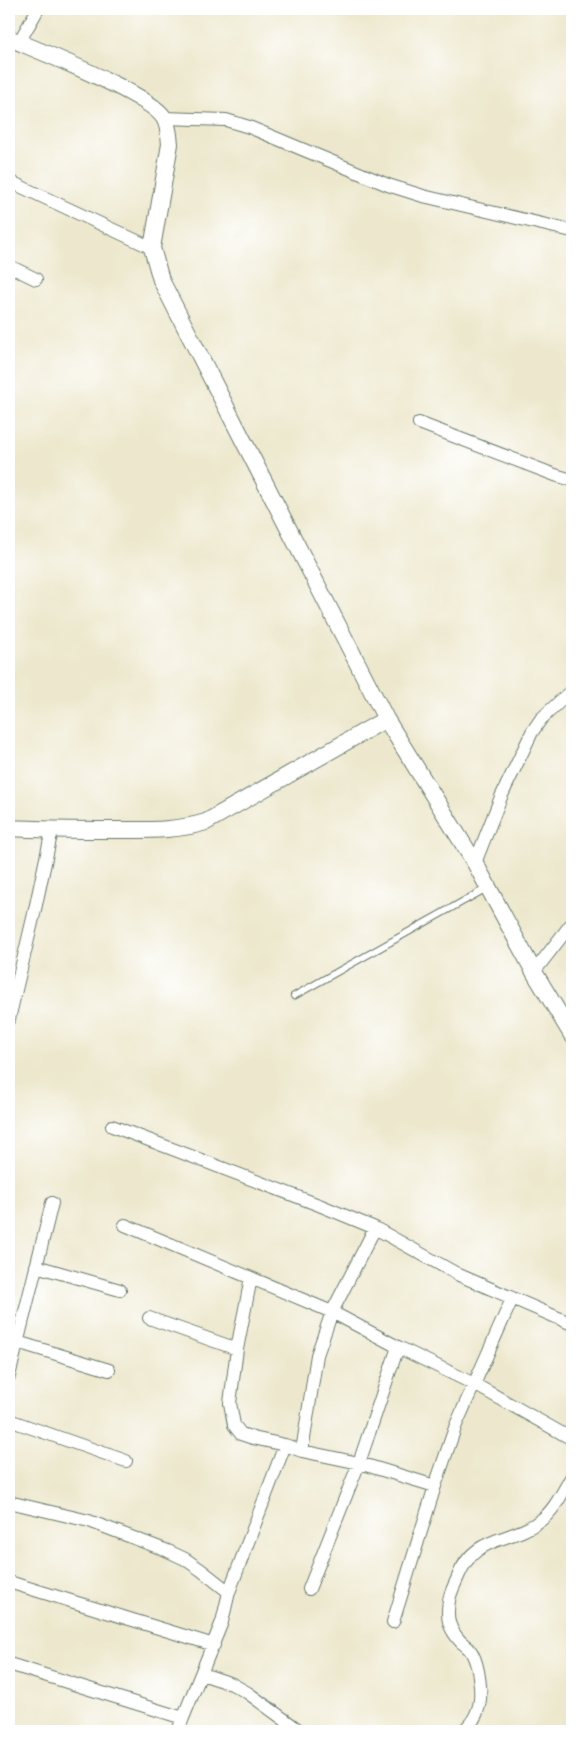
<svg xmlns="http://www.w3.org/2000/svg" width="581" height="1740" font-family="'EB Garamond',serif">
	<style>
		.lines { fill: none; stroke-linecap: round; stroke-linejoin: round }
		.service-casing { stroke: #67796a; stroke-width: 8 }
		.minor-casing { stroke: #67796a; stroke-width: 14 }
		.tertiary-casing { stroke: #67796a; stroke-width: 18 }
		.service { stroke: #fff; stroke-width: 6 }
		.minor { stroke: #fff; stroke-width: 12 }
		.tertiary { stroke: #fff; stroke-width: 16 }
	</style>
	<rect width="100%" height="100%" fill="#fff"/>
	<filter id="ink" filterUnits="userSpaceOnUse"><feTurbulence type="fractalNoise" baseFrequency=".02" numOctaves="2"/><feDisplacementMap in="SourceGraphic" scale="10" xChannelSelector="R" yChannelSelector="G"/><feConvolveMatrix kernelMatrix="1 2 1 2 8 2 1 2 1" color-interpolation-filters="sRGB"/></filter>
	<filter id="wash" filterUnits="userSpaceOnUse"><feTurbulence type="fractalNoise" baseFrequency=".0096" numOctaves="4" result="noise"/><feDisplacementMap in="SourceGraphic" scale="20" xChannelSelector="R" yChannelSelector="G"/><feGaussianBlur stdDeviation="1.12" result="paint"/><feColorMatrix in="noise" values="0 0 0 0 0 0 0 0 0 0 0 0 0 0 0 0 0 1.4 0 .05"/><feComposite in="paint" operator="in"/></filter>
	<g filter="url(#wash)">
		<rect width="100%" height="100%" fill="#ede8cd"/>
	</g>
	<g filter="url(#ink)">
		<g class="lines">
			<g class="service-casing">
				<path id="service" d="M 294,996 L 487,888"/>
			</g>
			<g class="minor-casing">
				<path id="minor" d="M 19,42 L 38,9
					M 164,118 L 226,120 L 249,127 L 388,185 L 423,196 L 572,231
					M 9,181 L 152,248
					M 9,266 L 36,279
					M 419,423 L 555,475 L 572,480
					M 475,863 L 501,797 L 532,732 L 541,719 L 572,690
					M 534,972 L 572,923
					M 9,1019 L 34,914 L 52,830
					M 112,1126 L 319,1205 L 375,1228 L 459,1275 L 572,1324
					M 125,1225 L 332,1312 L 398,1347 L 474,1384 L 572,1439
					M 36,1266 L 120,1290
					M 251,1278 L 237,1349 L 230,1403 L 234,1425 L 241,1434 L 253,1438 L 285,1445 L 302,1451 L 359,1463 L 435,1486
					M 149,1318 L 237,1349
					M 17,1342 L 109,1370
					M 9,1376 L 52,1203
					M 9,1420 L 126,1461
					M 302,1451 L 317,1355 L 332,1312 L 375,1228
					M 9,1502 L 89,1521 L 168,1551 L 185,1559 L 201,1570 L 229,1592
					M 9,1582 L 214,1645
					M 309,1589 L 359,1463 L 398,1347
					M 393,1622 L 435,1486 L 456,1425 L 512,1299
					M 9,1664 L 183,1718 L 178,1731
					M 202,1674 L 232,1684 L 248,1693 L 300,1731
					M 183,1718 L 222,1622 L 229,1592 L 285,1445
					M 463,1731 C 470,1725 476,1717 478,1709 C 483,1695 479,1666 472,1653 C 470,1649 465,1645 461,1642 C 449,1629 446,1619 449,1601 C 450,1593 454,1586 457,1579 C 474,1533 510,1544 541,1520 C 555,1510 563,1491 572,1476"/>
			</g>
			<g class="tertiary-casing">
				<path id="tertiary" d="M 9,38 C 39,51 150,94 164,118 C 169,126 169,136 170,144 L 152,248 L 161,280 L 386,719 L 475,863 L 534,972 L 572,1035
					M 9,828 C 45,830 81,830 118,830 C 148,830 177,831 206,822 L 386,719"/>
			</g>
			<use href="#service" class="service"/>
			<use href="#minor" class="minor"/>
			<use href="#tertiary" class="tertiary"/>
		</g>
	</g>
	<rect width="581" height="1740" fill="none" stroke="#fff" stroke-width="30"/>
</svg>
